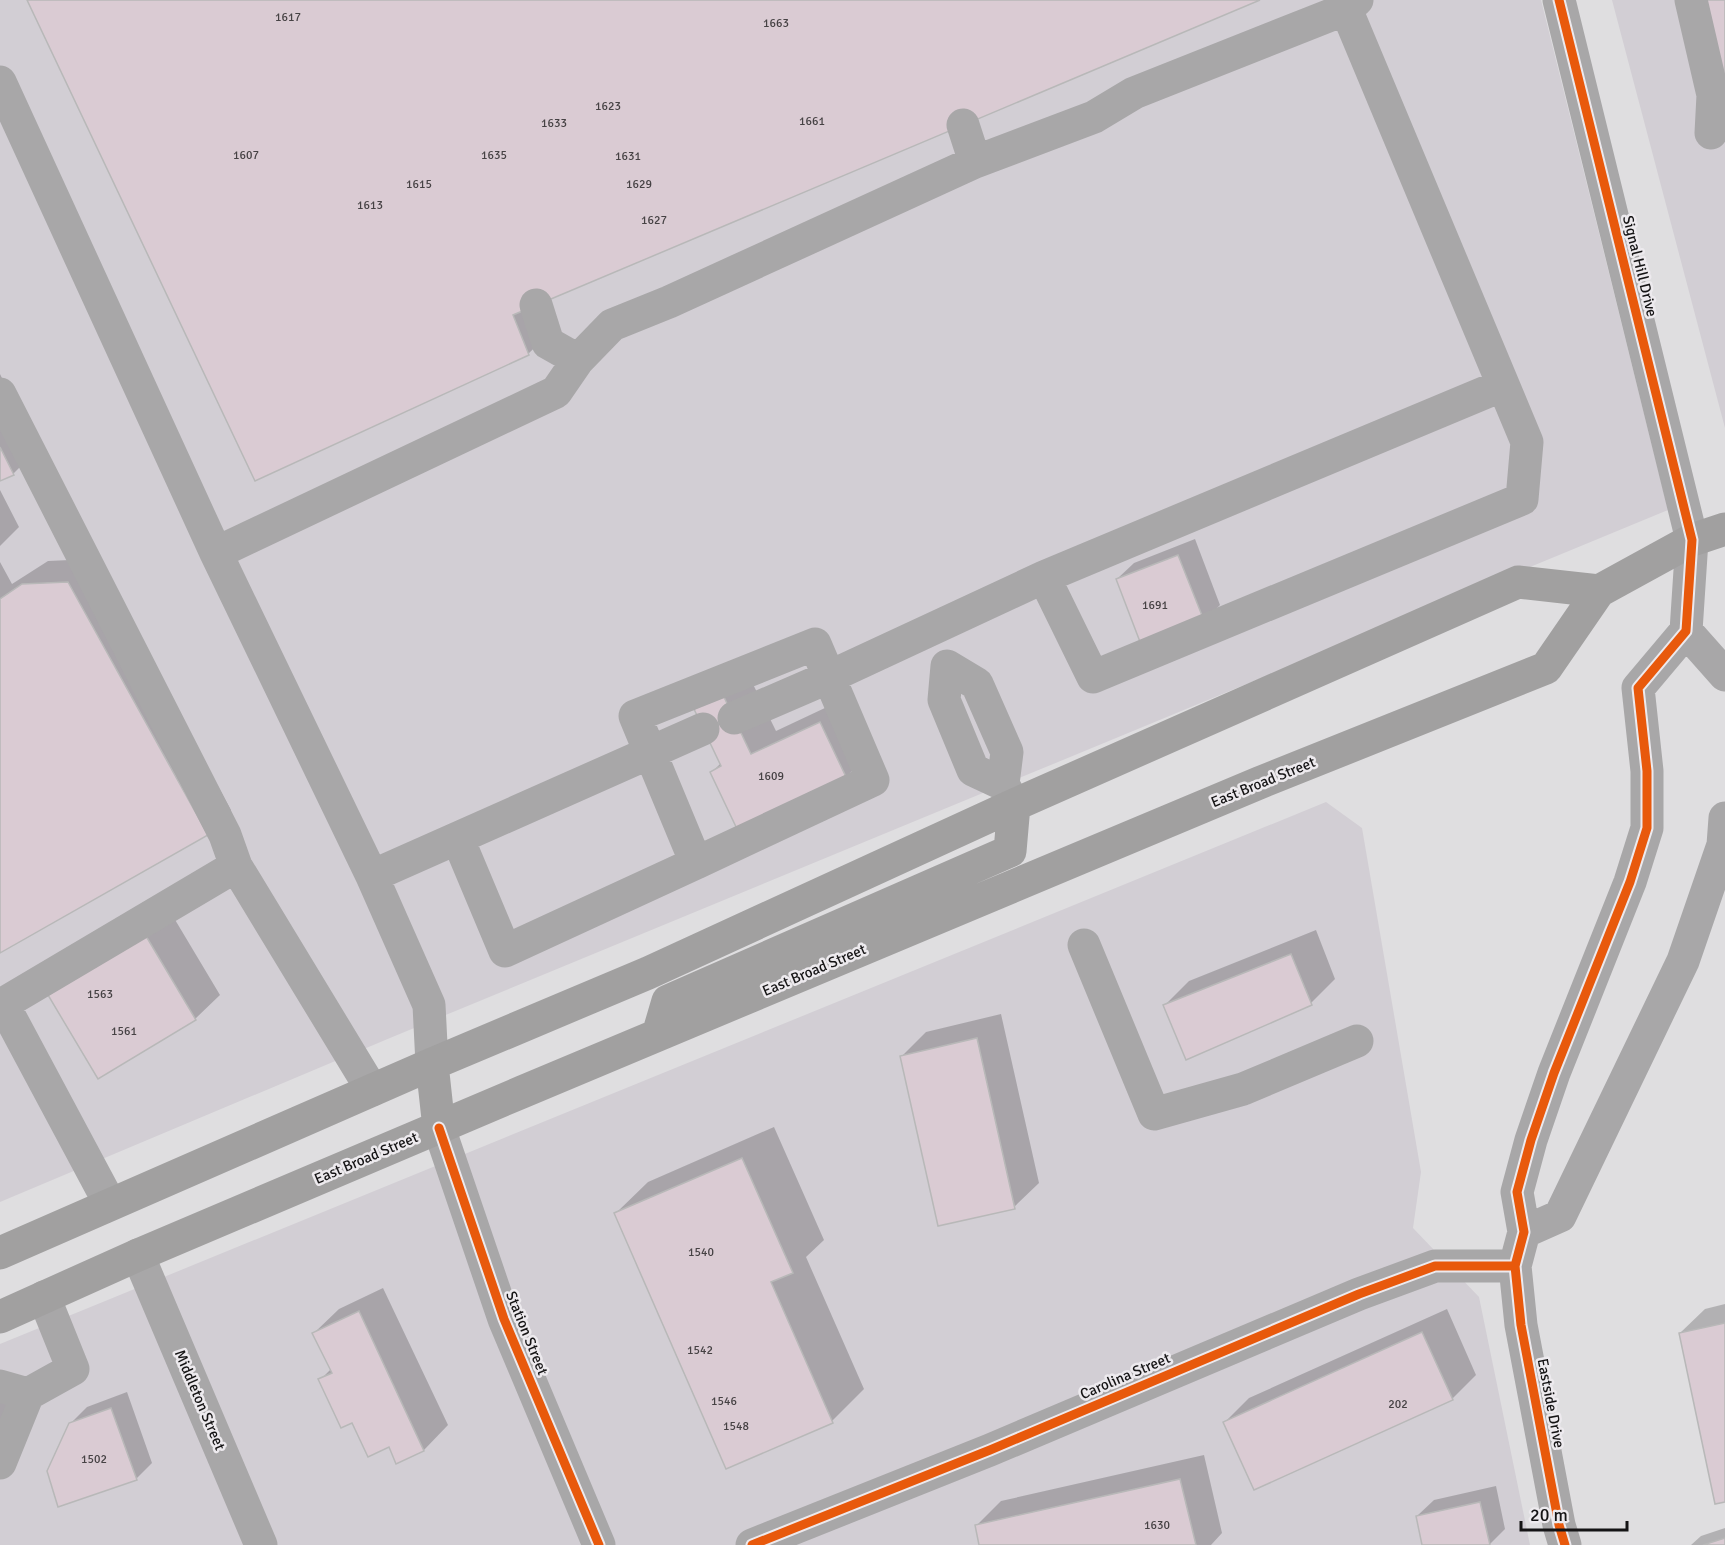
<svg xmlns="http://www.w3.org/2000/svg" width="1725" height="1545" font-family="Signika,sans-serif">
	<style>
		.built { fill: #d2ced4 }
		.shadow { fill: #0003 }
		.building { fill: #dacbd3; stroke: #b8b8b8; stroke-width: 1.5 }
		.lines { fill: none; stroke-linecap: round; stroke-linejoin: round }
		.minor { stroke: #a8a7a8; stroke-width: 33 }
		.major { stroke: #a1a0a0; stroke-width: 33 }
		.cycleway-casing { stroke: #edeaee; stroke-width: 13 }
		.cycleway { stroke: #e8590c; stroke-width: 9 }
		.labels { text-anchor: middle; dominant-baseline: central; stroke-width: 5; stroke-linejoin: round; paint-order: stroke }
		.number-label { font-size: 12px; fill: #464244 }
		.street-label { font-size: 15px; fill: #151415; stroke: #edeaee }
	</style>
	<rect width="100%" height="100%" fill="#dfdee0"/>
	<path class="built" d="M 0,0 L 1541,0 L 1668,510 L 390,1038 L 0,1202 Z
		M 1612,0 L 1725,0 L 1725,428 Z
		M 1326,802 L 1362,828 L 1421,1172 L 1413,1228 L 1479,1297 L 1530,1545 L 0,1545 L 0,1344 Z"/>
	<path class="shadow" d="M 28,0 L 1256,0 L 541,301 L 553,330 L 528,354 Z
		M 0,374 L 37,450 L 13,474 L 0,479 Z
		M 0,490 L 19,527 L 0,546 Z
		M 1195,539 L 1220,605 L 1204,621 L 1117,579 L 1134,563 Z
		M 92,559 L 231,810 L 207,834 L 0,951 L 0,562 L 12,584 L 48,561 Z
		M 747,672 L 776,731 L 844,699 L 870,753 L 846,777 L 712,772 L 721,763 L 720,685 Z
		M 171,913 L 220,995 L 195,1019 L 50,995 Z
		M 1316,930 L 1335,979 L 1311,1003 L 1165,1005 L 1189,981 Z
		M 1001,1014 L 1039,1183 L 1014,1207 L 902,1056 L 926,1032 Z
		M 774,1127 L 824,1240 L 806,1257 L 864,1389 L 832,1421 L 616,1213 L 648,1182 Z
		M 383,1288 L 448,1425 L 424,1450 L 397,1462 L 390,1445 L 353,1420 L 320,1380 L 331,1369 L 314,1333 L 339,1309 Z
		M 1725,1304 L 1725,1500 L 1680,1333 L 1705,1309 Z
		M 1447,1309 L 1476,1375 L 1452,1399 L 1225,1422 L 1249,1398 Z
		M 127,1392 L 152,1463 L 136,1479 L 70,1424 L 87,1407 Z
		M 0,1397 L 11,1402 L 0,1425 Z
		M 1204,1455 L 1222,1533 L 1211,1545 L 981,1545 L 976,1526 L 1001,1501 Z
		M 1496,1486 L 1505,1529 L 1489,1545 L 1424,1545 L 1417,1516 L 1434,1500 Z
		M 1725,1528 L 1725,1545 L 1691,1545 L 1701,1536 Z"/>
	<path class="building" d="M 27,0 L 1260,0 L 513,315 L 529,355 L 255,481 Z
		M 1696,0 L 1725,0 L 1725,96 Z
		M 0,447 L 14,475 L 0,481 Z
		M 1178,555 L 1205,623 L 1142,647 L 1116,579 Z
		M 68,582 L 208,835 L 0,953 L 0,599 L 22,584 Z
		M 723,695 L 751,754 L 820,722 L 847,779 L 738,831 L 710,772 L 721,766 L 694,709 Z
		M 146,936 L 196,1020 L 98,1079 L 48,995 Z
		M 1291,954 L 1312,1005 L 1186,1060 L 1163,1005 Z
		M 977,1038 L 1015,1209 L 938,1226 L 900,1056 Z
		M 742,1158 L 793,1273 L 771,1282 L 833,1423 L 726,1469 L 614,1213 Z
		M 359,1311 L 424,1451 L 396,1464 L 389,1447 L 368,1457 L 352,1423 L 341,1428 L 318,1379 L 332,1373 L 312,1333 Z
		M 1725,1323 L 1725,1502 L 1715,1504 L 1679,1333 Z
		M 1422,1332 L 1453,1400 L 1254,1490 L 1223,1422 Z
		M 111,1408 L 137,1480 L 58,1507 L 47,1471 L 69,1423 Z
		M 1180,1479 L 1196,1545 L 979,1545 L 975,1525 Z
		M 1480,1502 L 1490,1545 L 1422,1545 L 1416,1516 Z
		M 1725,1538 L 1725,1545 L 1703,1545 Z"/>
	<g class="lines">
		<path class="minor" d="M 1559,0 L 1692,540 L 1686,631 L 1638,688 L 1647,771 L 1647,828 L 1630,882 L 1554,1073 L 1531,1140 L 1517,1192 L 1524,1232 L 1515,1266 L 1521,1325 L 1559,1525 L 1565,1545
			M 1691,0 L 1713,95 L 1711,133
			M 0,82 L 216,553 L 372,876 L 429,1005 L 432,1064
			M 963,125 L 975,162
			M 536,305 L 548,343 L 578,360
			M 0,394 L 225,835 L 236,866 L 372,1090
			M 216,553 L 556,392 L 578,360 L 612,325 L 669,302 L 975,162 L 1094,117 L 1134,93 L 1346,9
			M 1044,577 L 1093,677 L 1522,499 L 1527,442 L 1346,9 L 1357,0
			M 1686,631 L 1725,675
			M 734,718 L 829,677 L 1044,577 L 1503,385
			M 1003,784 L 1007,752 L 977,684 L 947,666 L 944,700 L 973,770 L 1003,784 L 1014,805
			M 458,839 L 505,951 L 696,863 L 635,716 L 815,644 L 873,780 L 696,863
			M 372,876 L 703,729
			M 1084,945 L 1154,1114 L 1243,1089 L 1357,1041
			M 3,1004 L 236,866
			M 0,1006 L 3,1004 L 110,1204
			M 439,1128 L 504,1319 L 599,1545
			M 1524,1232 L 1560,1216 L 1683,961 L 1723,845 L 1725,818
			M 138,1255 L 261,1545
			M 0,1386 L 28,1394
			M 0,1463 L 28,1394 L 73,1369 L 44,1297
			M 752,1545 L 990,1450 L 1359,1294 L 1435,1266 L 1515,1266"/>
		<path class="major" d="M 658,1035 L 668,1001 L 1010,851 L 1014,805
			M 432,1064 L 439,1128
			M 0,1253 L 432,1064 L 648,973 L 1014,805 L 1518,582 L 1599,591
			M 0,1317 L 138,1255 L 522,1092 L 1259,783 L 1546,668 L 1599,591 L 1692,540 L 1725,529"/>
		<g class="cycleway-casing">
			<path id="cycleway" d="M 1559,0 L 1692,540 L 1686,631 L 1638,688 L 1647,771 L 1647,828 L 1630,882 L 1554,1073 L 1531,1140 L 1517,1192 L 1524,1232 L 1515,1266 L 1521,1325 L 1559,1525 L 1565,1545
				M 439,1128 L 504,1319 L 599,1545
				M 752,1545 L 990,1450 L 1359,1294 L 1435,1266 L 1515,1266"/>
		</g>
		<use href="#cycleway" class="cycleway"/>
	</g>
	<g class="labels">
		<g class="number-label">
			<text x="288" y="17">1617</text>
			<text x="776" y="23">1663</text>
			<text x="608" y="106">1623</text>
			<text x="812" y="121">1661</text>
			<text x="554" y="123">1633</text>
			<text x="246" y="155">1607</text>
			<text x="494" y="155">1635</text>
			<text x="628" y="156">1631</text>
			<text x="419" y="184">1615</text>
			<text x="639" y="184">1629</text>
			<text x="370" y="205">1613</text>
			<text x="654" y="220">1627</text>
			<text x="1155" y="605">1691</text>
			<text x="771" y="776">1609</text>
			<text x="100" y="994">1563</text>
			<text x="124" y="1031">1561</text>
			<text x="701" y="1252">1540</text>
			<text x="700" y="1350">1542</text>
			<text x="724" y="1401">1546</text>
			<text x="1398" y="1404">202</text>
			<text x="736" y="1426">1548</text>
			<text x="94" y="1459">1502</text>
			<text x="1157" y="1525">1630</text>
		</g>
		<g class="street-label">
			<text transform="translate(1640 266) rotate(76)">Signal Hill Drive</text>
			<text transform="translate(1263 782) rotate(-22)">East Broad Street</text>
			<text transform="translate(814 970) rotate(-23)">East Broad Street</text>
			<text transform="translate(366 1158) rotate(-23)">East Broad Street</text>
			<text transform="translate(527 1333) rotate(68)">Station Street</text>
			<text transform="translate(1125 1376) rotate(-23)">Carolina Street</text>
			<text transform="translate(200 1400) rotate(67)">Middleton Street</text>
			<text transform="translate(1551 1403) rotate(79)">Eastside Drive</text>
		</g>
	</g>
	<path d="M1521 1521v9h106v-9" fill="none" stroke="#151415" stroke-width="3"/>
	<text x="1530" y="1521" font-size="18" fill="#151415" stroke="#edeaee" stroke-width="4.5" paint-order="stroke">20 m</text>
</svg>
